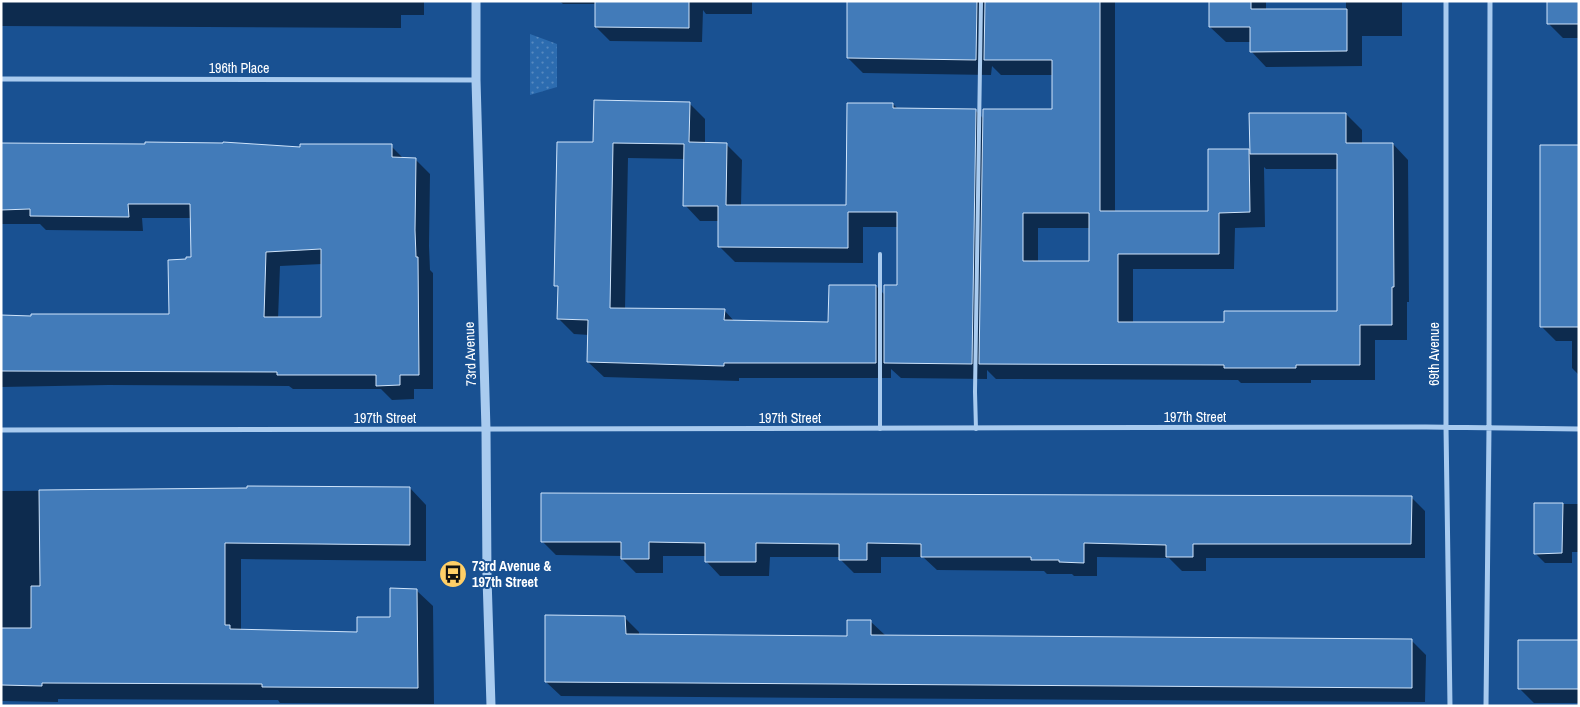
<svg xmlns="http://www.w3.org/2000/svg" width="1580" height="707" font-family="'Archivo Narrow',sans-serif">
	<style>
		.park { fill: url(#park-dots) }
		.shadow { fill: #0007; fill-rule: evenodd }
		.building { fill: #427bb9; stroke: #cfe4fb; fill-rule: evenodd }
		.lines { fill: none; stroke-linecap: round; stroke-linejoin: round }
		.service { stroke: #a9cbef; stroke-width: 4 }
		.minor { stroke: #a9cbef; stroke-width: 5 }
		.tertiary { stroke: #a9cbef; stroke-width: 9 }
		.labels { text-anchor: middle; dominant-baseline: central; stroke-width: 4; stroke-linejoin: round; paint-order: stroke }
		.street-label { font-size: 14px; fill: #fff; stroke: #195192 }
		.poi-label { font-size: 14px; font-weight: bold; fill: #fff; stroke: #195192; text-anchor: start }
	</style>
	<defs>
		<pattern id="park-dots" width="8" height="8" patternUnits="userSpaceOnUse" patternTransform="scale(1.25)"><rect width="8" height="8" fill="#2c6cb0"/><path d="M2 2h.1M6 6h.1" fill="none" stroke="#5689c0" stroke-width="1.8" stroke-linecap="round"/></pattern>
	</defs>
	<rect width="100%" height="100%" fill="#195192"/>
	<path class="park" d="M 530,34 L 557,44 L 557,87 L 530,95 Z"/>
	<path class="shadow" d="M 1,1 L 424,1 L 424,15 L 401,15 L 401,28 L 1,26 Z
		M 560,1 L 752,1 L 752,14 L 706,14 L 703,10 L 702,42 L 610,41 L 596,27 L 596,4 L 563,4 Z
		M 849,1 L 1115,1 L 1115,212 L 1209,212 L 1249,150 L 1251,152 L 1346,114 L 1362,130 L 1362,145 L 1393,144 L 1408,160 L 1409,302 L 1407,302 L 1407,340 L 1375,340 L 1375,380 L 1311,380 L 1311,383 L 1241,383 L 1238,380 L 996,379 L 987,370 L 987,379 L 901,378 L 891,369 L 891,378 L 739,378 L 739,381 L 604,377 L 588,362 L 589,335 L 574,334 L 559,319 L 559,289 L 556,285 L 595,144 L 689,103 L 705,119 L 705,144 L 726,144 L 742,160 L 741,206 L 848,206 L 893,104 L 898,109 L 975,110 L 984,119 L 1053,110 L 1053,75 L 1001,75 L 992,66 L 991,75 L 863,73 L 848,58 ZM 628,158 L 685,159 L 685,205 L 700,221 L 719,221 L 719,246 L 735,262 L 863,263 L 863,227 L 899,227 L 899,286 L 885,295 L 876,286 L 830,323 L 735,322 L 724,310 L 625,309 ZM 1264,167 L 1266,169 L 1339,169 L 1339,312 L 1225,323 L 1133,323 L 1133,269 L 1234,269 L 1235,228 L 1265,227 ZM 1038,228 L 1090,228 L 1090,262 L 1038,262 Z
		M 1210,1 L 1266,1 L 1266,10 L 1346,10 L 1346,1 L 1402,1 L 1402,36 L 1362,36 L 1362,66 L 1266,67 L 1251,51 L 1251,42 L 1226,42 L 1210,27 Z
		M 1579,1 L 1579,38 L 1563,38 L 1548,23 Z
		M 1,144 L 301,148 L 391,146 L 404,159 L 415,159 L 430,174 L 429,246 L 430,270 L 433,273 L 433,389 L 414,389 L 414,399 L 392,400 L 381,389 L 293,389 L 289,386 L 108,385 L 1,387 L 1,317 L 170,315 L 192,258 L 191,218 L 142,218 L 143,231 L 46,230 L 40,224 L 1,224 ZM 322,264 L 322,318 L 278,319 L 280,266 Z
		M 1579,146 L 1579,375 L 1572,368 L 1572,341 L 1556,341 L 1542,327 Z
		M 410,488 L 426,505 L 426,561 L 241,559 L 241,631 L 358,633 L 391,618 L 416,590 L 433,606 L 434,704 L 280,703 L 278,700 L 58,699 L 58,702 L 1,701 L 1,491 Z
		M 1411,497 L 1425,511 L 1425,558 L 1206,558 L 1206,571 L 1182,571 L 1169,558 L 1097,557 L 1097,576 L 1074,576 L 1072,574 L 1047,574 L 1044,571 L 937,570 L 923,557 L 881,557 L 881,573 L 854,573 L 840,559 L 840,557 L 770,557 L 769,576 L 720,576 L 706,561 L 706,556 L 663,556 L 663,573 L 636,573 L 622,559 L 622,556 L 556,555 L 542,541 Z
		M 1535,504 L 1579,504 L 1579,552 L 1572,552 L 1572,563 L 1545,563 L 1535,553 Z
		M 625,618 L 639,632 L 639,635 L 848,637 L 870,621 L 885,635 L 1412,641 L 1426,655 L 1425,702 L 561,696 L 546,682 Z
		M 1579,641 L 1579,703 L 1534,703 L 1520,689 Z"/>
	<path class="building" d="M 595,1 L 689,1 L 689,28 L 595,27 Z
		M 847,1 L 977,1 L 976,60 L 847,58 Z
		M 985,1 L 1100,1 L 1100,211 L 1208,211 L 1208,149 L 1249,149 L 1250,212 L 1219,213 L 1219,254 L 1118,254 L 1118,322 L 1224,322 L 1224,311 L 1337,311 L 1337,154 L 1250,154 L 1249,113 L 1346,113 L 1346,143 L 1393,143 L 1394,287 L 1392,287 L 1392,325 L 1360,325 L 1360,365 L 1296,365 L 1296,368 L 1224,368 L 1224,365 L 979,364 L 983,109 L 1052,109 L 1052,60 L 984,60 ZM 1023,213 L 1089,213 L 1089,261 L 1023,261 Z
		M 1209,1 L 1251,1 L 1251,9 L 1347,9 L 1347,51 L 1250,52 L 1250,27 L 1209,27 Z
		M 1547,1 L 1579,1 L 1579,24 L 1547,24 Z
		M 594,100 L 690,102 L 689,142 L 727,143 L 726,205 L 846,205 L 847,103 L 893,103 L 893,108 L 976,109 L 972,364 L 884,363 L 884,285 L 897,285 L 897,212 L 848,212 L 848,248 L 718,247 L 718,206 L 683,206 L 684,144 L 613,143 L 610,308 L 725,309 L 724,320 L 828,322 L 829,285 L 876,285 L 876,363 L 724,363 L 724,366 L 587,362 L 588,320 L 557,319 L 558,286 L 554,286 L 557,142 L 593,142 Z
		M 145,142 L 223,143 L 223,142 L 300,147 L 300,144 L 392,144 L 392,157 L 416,158 L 415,230 L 416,257 L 418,257 L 419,375 L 400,375 L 400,385 L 376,386 L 376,375 L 277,375 L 277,372 L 1,371 L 1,315 L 31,316 L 31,314 L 169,314 L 168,260 L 186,259 L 186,257 L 191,257 L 190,204 L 128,204 L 129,217 L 30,216 L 30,209 L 1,210 L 1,143 L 145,144 ZM 321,249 L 321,317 L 264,317 L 266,252 Z
		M 1540,145 L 1579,145 L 1579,327 L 1540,327 Z
		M 247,486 L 410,487 L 410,545 L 225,543 L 225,625 L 230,625 L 230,629 L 357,632 L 357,617 L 390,617 L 390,588 L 417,589 L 418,688 L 262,687 L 262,684 L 42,683 L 42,686 L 1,685 L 1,628 L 31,628 L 31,586 L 40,586 L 39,490 L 247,488 Z
		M 541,493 L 1412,496 L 1411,544 L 1193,544 L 1193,557 L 1166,557 L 1166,545 L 1084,543 L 1084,563 L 1059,562 L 1059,560 L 1031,560 L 1031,557 L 921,557 L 921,544 L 867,543 L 867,560 L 839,560 L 839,544 L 756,543 L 756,562 L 705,562 L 705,543 L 649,542 L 649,559 L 621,559 L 621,542 L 541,542 Z
		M 1534,503 L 1563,503 L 1562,553 L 1534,554 Z
		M 545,615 L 625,616 L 626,634 L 847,636 L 847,620 L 871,620 L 871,635 L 1412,639 L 1412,688 L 545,682 Z
		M 1518,640 L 1579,640 L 1579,689 L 1518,689 Z"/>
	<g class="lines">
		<path class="service" d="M 880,254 L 880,429
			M 976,429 L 975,392 L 981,1"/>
		<path class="minor" d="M 1446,1 L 1446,427 L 1450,706
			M 1,79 L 476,80
			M 1,430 L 1426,427 L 1579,429
			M 1486,706 L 1489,428 L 1490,1"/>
		<path class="tertiary" d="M 476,1 L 476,80 L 486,430 L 487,577 L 491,706"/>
	</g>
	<defs>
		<g id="bus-disc" transform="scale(1.4375)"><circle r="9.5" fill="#ffcf67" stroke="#195192"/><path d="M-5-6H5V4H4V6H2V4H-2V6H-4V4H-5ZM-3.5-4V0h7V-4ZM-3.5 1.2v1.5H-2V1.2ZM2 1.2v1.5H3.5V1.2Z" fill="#111"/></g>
	</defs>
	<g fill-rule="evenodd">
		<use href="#bus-disc" x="453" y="574"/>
	</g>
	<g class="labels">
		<g class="street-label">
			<text x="239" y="68">196th Place</text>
			<text transform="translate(470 354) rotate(-92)">73rd Avenue</text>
			<text transform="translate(1434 354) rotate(-90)">69th Avenue</text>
			<text x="1195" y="417">197th Street</text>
			<text x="385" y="418">197th Street</text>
			<text x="790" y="418">197th Street</text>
		</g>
		<g class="poi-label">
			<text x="472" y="566">73rd Avenue &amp;<tspan x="472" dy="16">197th Street</tspan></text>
		</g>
	</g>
	<rect width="1580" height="707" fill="none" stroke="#ffffff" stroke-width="5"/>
</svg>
